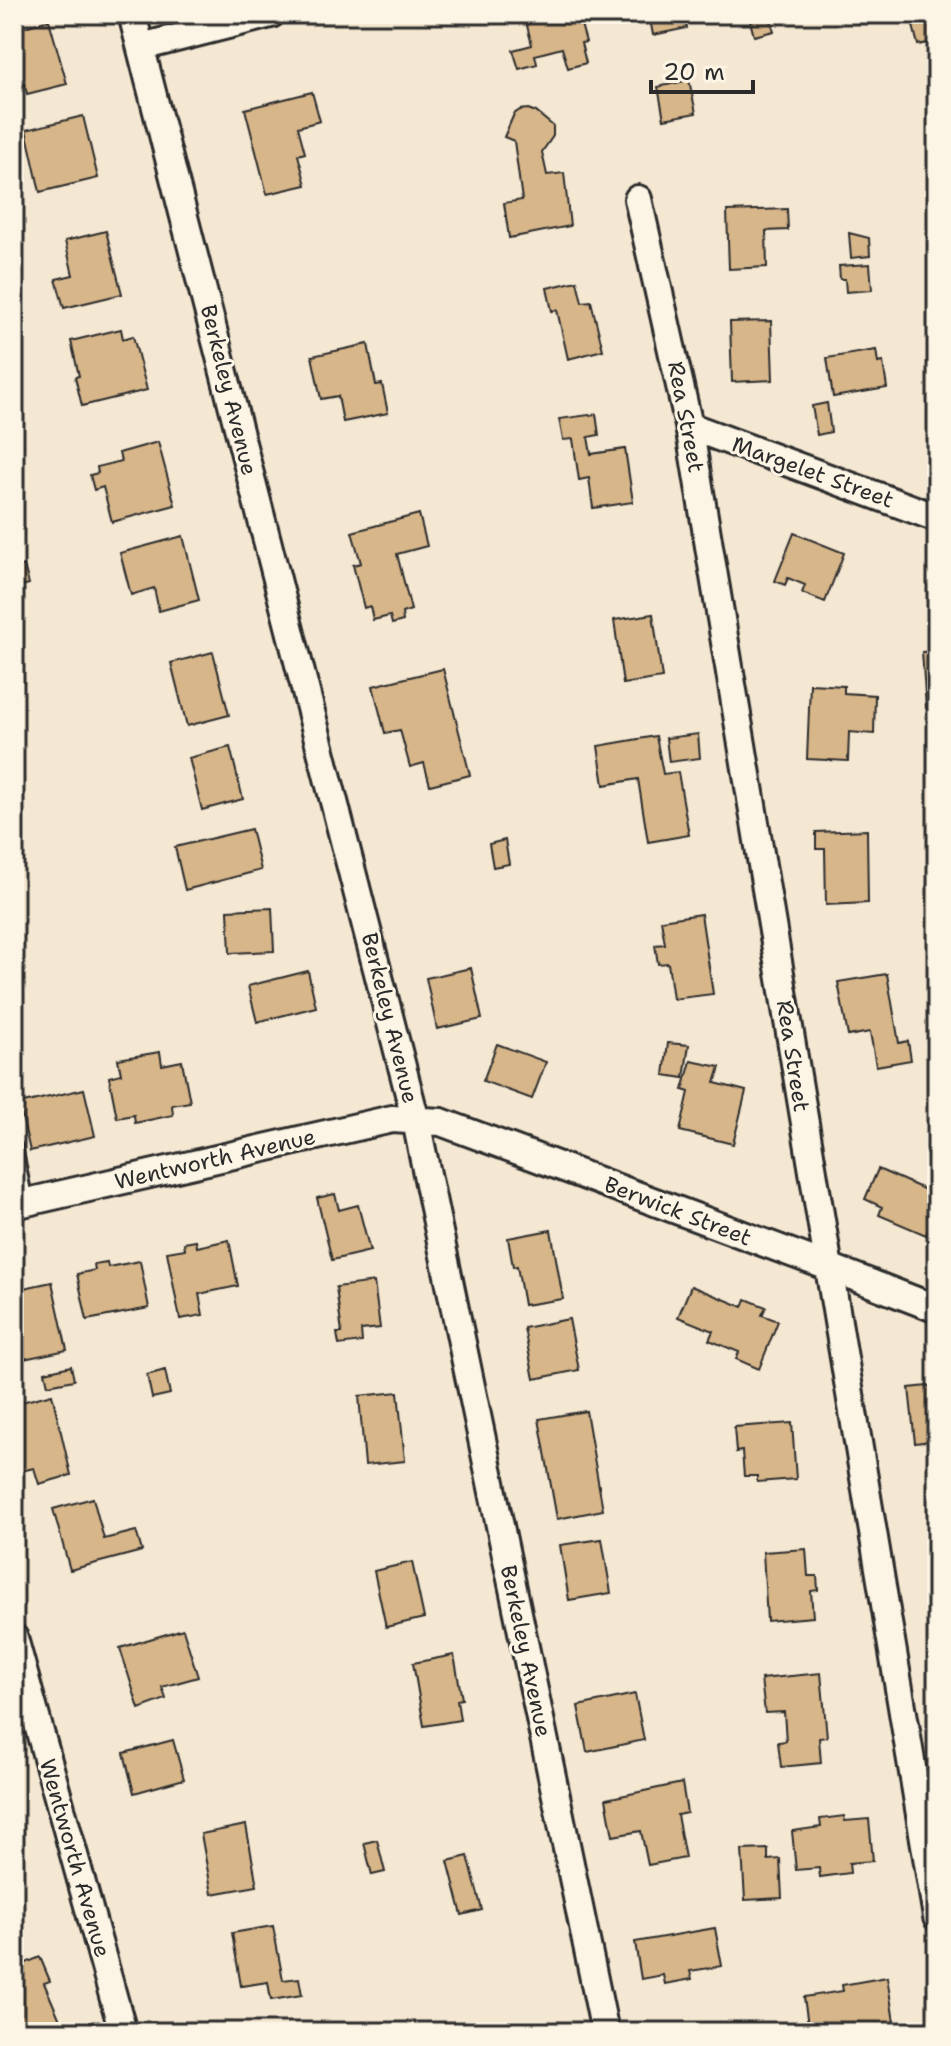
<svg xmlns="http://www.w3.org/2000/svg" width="951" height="2046" font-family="'Shantell Sans',sans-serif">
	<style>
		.building { fill: #d7b68a; stroke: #2b2b2b; stroke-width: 2 }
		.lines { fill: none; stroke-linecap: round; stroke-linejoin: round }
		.lane-casing { stroke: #2b2b2b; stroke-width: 20 }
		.street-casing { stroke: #2b2b2b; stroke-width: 32 }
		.lane { stroke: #fcf5e5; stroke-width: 14 }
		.street { stroke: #fcf5e5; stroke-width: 26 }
		.labels { text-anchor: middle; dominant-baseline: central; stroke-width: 6; stroke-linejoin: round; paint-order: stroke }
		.street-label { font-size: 22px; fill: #2b2b2b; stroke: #fcf5e5 }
	</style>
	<rect width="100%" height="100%" fill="#f5e8d3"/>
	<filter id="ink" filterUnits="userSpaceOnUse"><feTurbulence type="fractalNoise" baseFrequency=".0125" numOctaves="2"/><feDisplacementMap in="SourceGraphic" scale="16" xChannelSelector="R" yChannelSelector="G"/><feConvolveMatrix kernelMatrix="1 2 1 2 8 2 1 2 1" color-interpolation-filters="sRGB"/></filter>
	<g filter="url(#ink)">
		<path class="building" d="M 540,14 L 578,14 L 586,42 L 581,43 L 586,63 L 568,68 L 562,48 L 535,55 L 537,64 L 519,69 L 513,50 L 532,45 L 525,18 Z
			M 649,14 L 684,14 L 687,28 L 653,35 Z
			M 748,14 L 769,14 L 774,31 L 754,36 Z
			M 910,14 L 937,14 L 937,41 L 918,45 Z
			M 49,20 L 67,84 L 27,94 L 14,46 L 14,30 Z
			M 689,80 L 696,113 L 664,119 L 658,87 Z
			M 312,92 L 320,121 L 298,127 L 305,153 L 298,155 L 306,185 L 267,194 L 245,109 Z
			M 528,109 L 536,112 L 553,126 L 553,136 L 542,152 L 547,175 L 564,173 L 570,226 L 509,238 L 504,203 L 522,200 L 514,141 L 504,137 L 514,114 L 520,110 Z
			M 83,116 L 98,178 L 40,192 L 26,130 Z
			M 787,209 L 788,230 L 766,231 L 767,267 L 729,269 L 727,211 Z
			M 106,231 L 122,294 L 64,308 L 56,279 L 73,275 L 65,241 Z
			M 849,233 L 869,238 L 870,256 L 851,258 Z
			M 870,264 L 872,290 L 846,292 L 845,279 L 840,279 L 839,266 Z
			M 577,281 L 582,302 L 591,301 L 603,350 L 568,359 L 557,310 L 552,311 L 547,288 Z
			M 771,321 L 773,380 L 732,382 L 730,322 Z
			M 121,329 L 123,339 L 133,336 L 147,390 L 82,406 L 75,377 L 79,376 L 71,341 Z
			M 368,344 L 376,385 L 382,384 L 388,413 L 343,422 L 338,396 L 321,399 L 312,356 Z
			M 876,350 L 878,363 L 883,362 L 887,388 L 833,397 L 827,358 Z
			M 827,403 L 831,432 L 817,435 L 812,406 Z
			M 596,414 L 599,435 L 588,437 L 591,454 L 625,449 L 633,502 L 593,508 L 589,478 L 579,480 L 573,439 L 563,440 L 559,419 Z
			M 158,442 L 175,505 L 112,522 L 103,487 L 94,490 L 90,475 L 98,473 L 97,467 L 121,461 L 119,453 Z
			M 419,514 L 427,546 L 397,554 L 411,610 L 402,613 L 403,621 L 392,624 L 390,616 L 373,620 L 370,606 L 364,608 L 353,565 L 361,563 L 352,532 Z
			M 794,533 L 844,553 L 825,602 L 802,593 L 805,585 L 788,578 L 785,585 L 775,581 Z
			M 183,536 L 199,600 L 159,611 L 154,588 L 131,595 L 120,553 Z
			M 24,565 L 29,584 L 14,588 L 14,568 Z
			M 653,614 L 662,678 L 623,684 L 614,620 Z
			M 937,651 L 937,707 L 926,708 L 922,652 Z
			M 213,652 L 229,715 L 187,726 L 171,663 Z
			M 443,669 L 470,775 L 430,785 L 424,763 L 410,767 L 400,730 L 385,733 L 373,686 Z
			M 810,684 L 844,686 L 844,693 L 875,695 L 874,734 L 849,732 L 848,761 L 807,759 Z
			M 698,734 L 700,758 L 669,762 L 666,738 Z
			M 656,736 L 663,774 L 678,772 L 689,835 L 648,842 L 638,779 L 604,785 L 598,746 Z
			M 230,747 L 243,799 L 202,810 L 189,758 Z
			M 251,829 L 261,870 L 185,890 L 175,847 Z
			M 867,830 L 868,903 L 826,905 L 825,849 L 816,849 L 816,832 Z
			M 505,840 L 509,864 L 493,867 L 489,844 Z
			M 272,908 L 274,951 L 230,953 L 228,910 Z
			M 701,914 L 713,994 L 673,999 L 668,963 L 658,964 L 655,945 L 665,944 L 661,920 Z
			M 471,968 L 482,1019 L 437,1029 L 426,978 Z
			M 308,971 L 316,1007 L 257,1022 L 248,986 Z
			M 887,974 L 899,1043 L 908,1041 L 911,1060 L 876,1066 L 870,1032 L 848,1036 L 838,982 Z
			M 668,1043 L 689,1045 L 684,1078 L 664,1075 Z
			M 497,1044 L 546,1062 L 532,1099 L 483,1081 Z
			M 160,1052 L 162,1065 L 182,1061 L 190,1102 L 172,1105 L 173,1115 L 135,1123 L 134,1115 L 117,1118 L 109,1077 L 121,1074 L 118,1059 Z
			M 691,1061 L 720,1067 L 715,1083 L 746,1091 L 733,1144 L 680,1131 L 689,1092 L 683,1090 Z
			M 84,1089 L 95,1136 L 30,1151 L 19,1104 Z
			M 878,1169 L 937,1195 L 937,1210 L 926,1235 L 879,1215 L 882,1207 L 865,1199 Z
			M 335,1194 L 339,1210 L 358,1205 L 370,1251 L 332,1260 L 317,1198 Z
			M 551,1230 L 563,1299 L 524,1305 L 517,1266 L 513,1267 L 508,1238 Z
			M 229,1240 L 238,1286 L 199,1294 L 203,1315 L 180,1319 L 167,1252 L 185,1249 L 184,1243 L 196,1241 L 197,1247 Z
			M 140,1261 L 149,1308 L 87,1320 L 77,1274 L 95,1270 L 94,1264 L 107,1262 L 108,1267 Z
			M 52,1282 L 67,1350 L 14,1361 L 14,1290 Z
			M 374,1282 L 380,1328 L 361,1330 L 362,1342 L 339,1345 L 337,1333 L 342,1333 L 336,1287 Z
			M 691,1286 L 743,1307 L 746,1299 L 766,1307 L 762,1315 L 778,1321 L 759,1369 L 736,1359 L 739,1352 L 709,1340 L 713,1331 L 678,1317 Z
			M 569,1319 L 579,1370 L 534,1379 L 524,1328 Z
			M 71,1366 L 74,1380 L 48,1385 L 45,1372 Z
			M 165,1370 L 170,1394 L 152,1398 L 147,1375 Z
			M 937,1385 L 937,1440 L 915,1443 L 909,1388 Z
			M 398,1392 L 405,1461 L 365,1465 L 359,1396 Z
			M 52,1394 L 71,1475 L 39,1484 L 34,1468 L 21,1471 L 14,1445 L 14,1404 Z
			M 586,1411 L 603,1510 L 557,1519 L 539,1419 Z
			M 792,1423 L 796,1479 L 757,1482 L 757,1476 L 744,1476 L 742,1451 L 736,1452 L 734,1427 Z
			M 93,1498 L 104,1539 L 136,1531 L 142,1551 L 70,1570 L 53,1509 Z
			M 602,1539 L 611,1593 L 569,1600 L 560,1545 Z
			M 806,1549 L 808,1576 L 817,1576 L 818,1590 L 811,1591 L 813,1617 L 767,1621 L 763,1552 Z
			M 412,1562 L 424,1618 L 386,1627 L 374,1571 Z
			M 183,1629 L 198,1677 L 162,1687 L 166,1699 L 139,1709 L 120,1648 Z
			M 454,1655 L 462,1699 L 457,1700 L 460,1720 L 424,1726 L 413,1663 Z
			M 821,1673 L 827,1737 L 819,1738 L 821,1763 L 781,1767 L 778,1742 L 786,1741 L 784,1712 L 765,1713 L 761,1679 Z
			M 635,1694 L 644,1740 L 587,1752 L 578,1706 Z
			M 173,1740 L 184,1779 L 134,1793 L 124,1753 Z
			M 682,1783 L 687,1813 L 677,1815 L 685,1858 L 648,1865 L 641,1831 L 613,1836 L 606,1799 Z
			M 844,1816 L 845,1821 L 869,1819 L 873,1861 L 849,1863 L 850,1873 L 820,1877 L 819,1868 L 796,1870 L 792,1831 L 821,1827 L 820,1819 Z
			M 246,1825 L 257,1886 L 212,1894 L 201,1834 Z
			M 377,1840 L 385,1872 L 372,1875 L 364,1843 Z
			M 768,1849 L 768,1860 L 780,1859 L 782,1898 L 745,1900 L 742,1850 Z
			M 468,1856 L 482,1910 L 462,1915 L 448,1861 Z
			M 273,1926 L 283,1980 L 299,1978 L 302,1995 L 271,2000 L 268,1982 L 241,1986 L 232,1933 Z
			M 715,1928 L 722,1966 L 690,1971 L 692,1979 L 665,1984 L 663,1975 L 641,1979 L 635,1942 Z
			M 40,1957 L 50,1981 L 44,1983 L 60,2020 L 34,2032 L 14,2032 L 14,1960 L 17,1967 Z
			M 887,1977 L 894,2022 L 832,2032 L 809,2032 L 804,1997 L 843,1991 L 842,1985 Z"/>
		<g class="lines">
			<g class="lane-casing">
				<path id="lane" d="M 14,1147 L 25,1202"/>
			</g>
			<g class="street-casing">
				<path id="street" d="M 132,14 L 416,1121 L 605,2032
					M 141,47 L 271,14
					M 638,199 L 689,426 L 937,1917
					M 689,426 L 937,518
					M 14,1205 L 392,1119 L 441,1122 L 829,1267 L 937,1309
					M 14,1638 L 123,2032"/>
			</g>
			<use href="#lane" class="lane"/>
			<use href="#street" class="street"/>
		</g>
	</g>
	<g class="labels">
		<g class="street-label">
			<text transform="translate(229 390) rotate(76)">Berkeley Avenue</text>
			<text transform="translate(686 417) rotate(79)">Rea Street</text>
			<text transform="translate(813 472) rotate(20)">Margelet Street</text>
			<text transform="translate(390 1018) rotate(76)">Berkeley Avenue</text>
			<text transform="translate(793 1056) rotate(81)">Rea Street</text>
			<text transform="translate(215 1159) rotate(-13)">Wentworth Avenue</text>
			<text transform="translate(678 1211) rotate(21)">Berwick Street</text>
			<text transform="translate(526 1651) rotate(78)">Berkeley Avenue</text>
			<text transform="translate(75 1858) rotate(74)">Wentworth Avenue</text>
		</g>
	</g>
	<rect width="951" height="2046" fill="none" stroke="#fcf5e5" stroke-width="48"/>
	<rect x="24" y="24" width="903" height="1998" fill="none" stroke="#2b2b2b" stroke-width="3" filter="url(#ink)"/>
	<path d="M651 80v12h102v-12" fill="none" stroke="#2b2b2b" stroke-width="4"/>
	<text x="663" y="80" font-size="24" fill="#2b2b2b" stroke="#fcf5e5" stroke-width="6" paint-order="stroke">20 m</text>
</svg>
